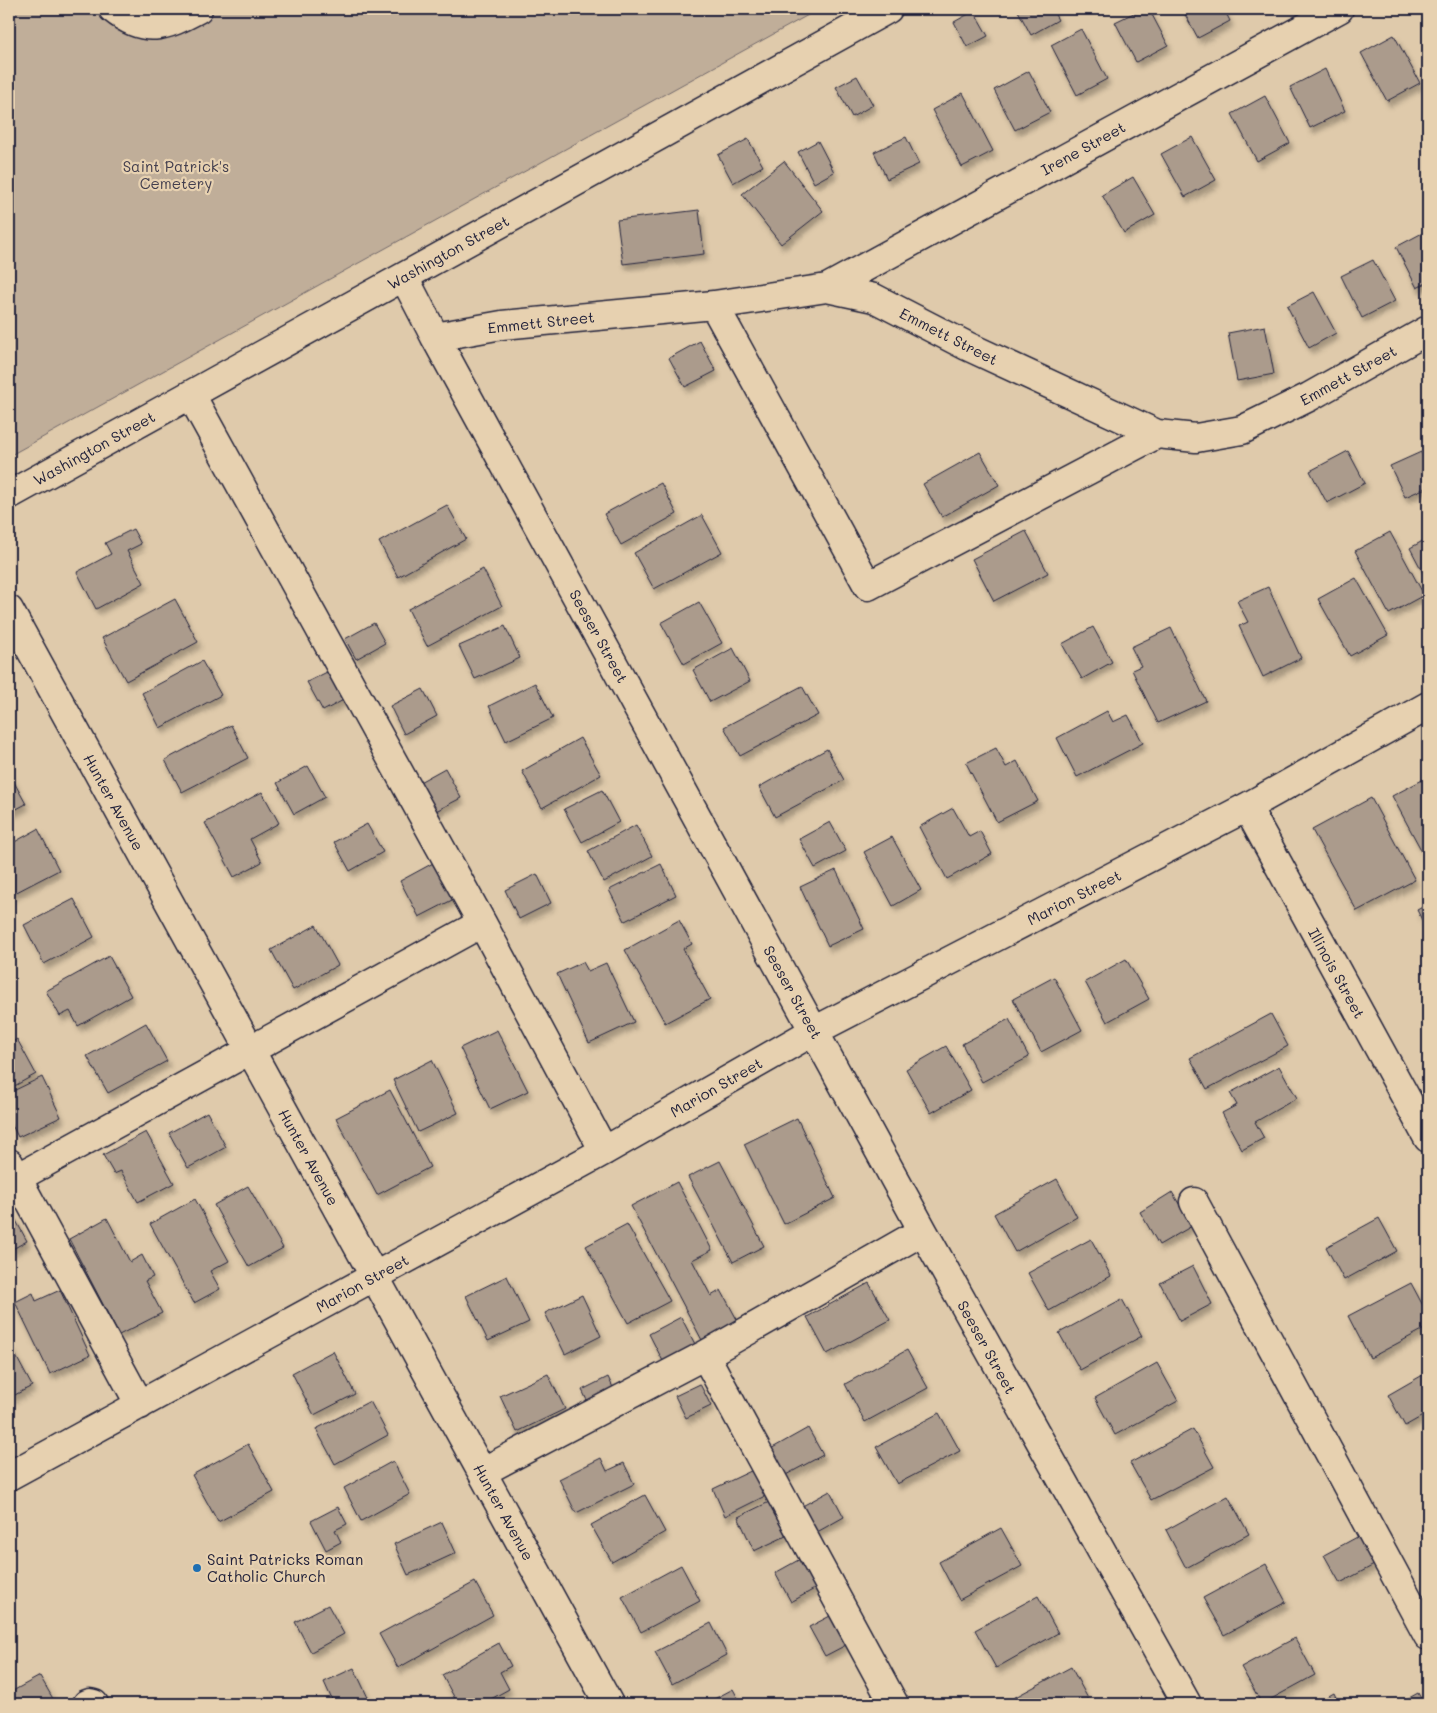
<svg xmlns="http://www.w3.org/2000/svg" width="1437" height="1713" font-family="Mali,sans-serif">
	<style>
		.green { fill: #c0ae99; stroke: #71686a }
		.building { fill: #ab9b8c; stroke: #22223b; filter: url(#shadow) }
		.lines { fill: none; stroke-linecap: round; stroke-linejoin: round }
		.minor-casing { stroke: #22223b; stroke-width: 31 }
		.minor { stroke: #e7d1b0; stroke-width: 28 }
		.poi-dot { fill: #1f6fb2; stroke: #e7d1b0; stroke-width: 2 }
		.labels { text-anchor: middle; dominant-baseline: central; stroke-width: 4.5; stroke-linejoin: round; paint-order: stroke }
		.street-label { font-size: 15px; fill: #22223b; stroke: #e7d1b0 }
		.park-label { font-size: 15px; fill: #423e4e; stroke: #e7d1b0 }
		.poi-label { font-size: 15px; fill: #22223b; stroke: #e7d1b0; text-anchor: start }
	</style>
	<defs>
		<filter id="shadow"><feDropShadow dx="3" dy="5.5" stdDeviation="2.5" flood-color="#0004"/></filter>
	</defs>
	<rect width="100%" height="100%" fill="#dfcaab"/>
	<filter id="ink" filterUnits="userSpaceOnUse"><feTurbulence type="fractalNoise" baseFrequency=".02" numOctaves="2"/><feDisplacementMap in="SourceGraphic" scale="10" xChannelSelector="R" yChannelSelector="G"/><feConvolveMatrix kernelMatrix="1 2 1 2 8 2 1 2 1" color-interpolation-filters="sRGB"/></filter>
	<g filter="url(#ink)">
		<path class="green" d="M 9,9 L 819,9 L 9,456 Z"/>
		<path class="building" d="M 1017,9 L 1052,9 L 1058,20 L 1031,35 Z
			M 1142,9 L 1149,9 L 1168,45 L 1136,62 L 1115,22 Z
			M 1182,9 L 1224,9 L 1230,21 L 1198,38 Z
			M 974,11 L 988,36 L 967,47 L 954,22 Z
			M 1081,29 L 1107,79 L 1077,95 L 1051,45 Z
			M 1394,35 L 1420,83 L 1387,101 L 1361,53 Z
			M 1325,69 L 1345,111 L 1310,128 L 1290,87 Z
			M 1029,71 L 1050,112 L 1015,130 L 994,90 Z
			M 857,76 L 873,105 L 852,117 L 836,87 Z
			M 963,93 L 993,151 L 962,167 L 932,110 Z
			M 1265,96 L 1290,143 L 1257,161 L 1232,114 Z
			M 906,137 L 919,164 L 887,179 L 874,152 Z
			M 1192,137 L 1216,180 L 1185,197 L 1161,154 Z
			M 748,139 L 763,166 L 733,183 L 718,155 Z
			M 818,141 L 834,172 L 814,183 L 798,152 Z
			M 784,161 L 823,211 L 781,244 L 742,194 Z
			M 1133,177 L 1155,215 L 1124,233 L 1102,195 Z
			M 699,210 L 704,254 L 623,264 L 617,220 Z
			M 1428,230 L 1428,282 L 1417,288 L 1396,247 Z
			M 1373,260 L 1395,301 L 1362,318 L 1341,276 Z
			M 1314,292 L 1336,333 L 1309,348 L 1287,306 Z
			M 1265,326 L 1274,374 L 1237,381 L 1228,333 Z
			M 700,341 L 716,371 L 685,387 L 669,358 Z
			M 1348,451 L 1365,483 L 1327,503 L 1310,471 Z
			M 980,452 L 999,485 L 942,517 L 923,484 Z
			M 1421,452 L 1428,467 L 1428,487 L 1405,497 L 1390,466 Z
			M 661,483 L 677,514 L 621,545 L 604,514 Z
			M 447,505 L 466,539 L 398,577 L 379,542 Z
			M 702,515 L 722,552 L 654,589 L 634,553 Z
			M 133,529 L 141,544 L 127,551 L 144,583 L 96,609 L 77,572 L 111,554 L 105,543 Z
			M 1026,531 L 1048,573 L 994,601 L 972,559 Z
			M 1390,532 L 1424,595 L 1389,614 L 1355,551 Z
			M 1428,538 L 1428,582 L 1410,548 Z
			M 483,569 L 502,606 L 427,646 L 408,609 Z
			M 1356,578 L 1388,635 L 1350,656 L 1318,599 Z
			M 1268,587 L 1301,658 L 1263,677 L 1239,626 L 1248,622 L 1237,601 Z
			M 175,599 L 198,642 L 126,681 L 102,638 Z
			M 699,602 L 722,643 L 684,664 L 661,623 Z
			M 374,623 L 385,643 L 356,659 L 345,639 Z
			M 505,626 L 520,658 L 475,679 L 459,646 Z
			M 1093,627 L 1112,662 L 1082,679 L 1062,644 Z
			M 1171,628 L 1206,701 L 1158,723 L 1132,670 L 1141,666 L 1131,647 Z
			M 733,648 L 750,681 L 710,702 L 693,670 Z
			M 202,661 L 221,695 L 160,728 L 142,693 Z
			M 333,669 L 349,697 L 323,711 L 307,682 Z
			M 535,683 L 553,718 L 506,741 L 489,706 Z
			M 802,686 L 818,715 L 740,756 L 724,727 Z
			M 423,689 L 437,716 L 404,734 L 390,706 Z
			M 1107,711 L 1113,722 L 1128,715 L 1143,743 L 1077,777 L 1057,738 Z
			M 231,725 L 248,758 L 182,792 L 165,760 Z
			M 580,738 L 601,775 L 542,808 L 522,771 Z
			M 996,748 L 1006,767 L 1017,761 L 1038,801 L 997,822 L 966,763 Z
			M 827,749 L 844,780 L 775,817 L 759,787 Z
			M 308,766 L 325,797 L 294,814 L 277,783 Z
			M 445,768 L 461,798 L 432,813 L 416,784 Z
			M 9,773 L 26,804 L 9,813 Z
			M 1428,777 L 1428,855 L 1425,857 L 1392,796 Z
			M 602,790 L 619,822 L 582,842 L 564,809 Z
			M 262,792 L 279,823 L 250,839 L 262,862 L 234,877 L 205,823 Z
			M 1371,798 L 1415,880 L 1357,911 L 1312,830 Z
			M 953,808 L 969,837 L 980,831 L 992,854 L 947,879 L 919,827 Z
			M 830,822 L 846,851 L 815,868 L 799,839 Z
			M 367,824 L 383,852 L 350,871 L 334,842 Z
			M 636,825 L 652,856 L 604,882 L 588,851 Z
			M 38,829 L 59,870 L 9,896 L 9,845 Z
			M 892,837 L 921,890 L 893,906 L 864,852 Z
			M 435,862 L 454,899 L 419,917 L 400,881 Z
			M 661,864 L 676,895 L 625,921 L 609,890 Z
			M 836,870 L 864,929 L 828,946 L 800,887 Z
			M 537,874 L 551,903 L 519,919 L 505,890 Z
			M 74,899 L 94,937 L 44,964 L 24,925 Z
			M 1428,904 L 1428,932 L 1417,910 Z
			M 679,920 L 692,944 L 683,949 L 710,999 L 665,1023 L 625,950 Z
			M 316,925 L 338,965 L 293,990 L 271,950 Z
			M 109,956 L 131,996 L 78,1026 L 70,1011 L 60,1016 L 46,991 Z
			M 1126,959 L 1149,999 L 1107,1022 L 1085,982 Z
			M 583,962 L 588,971 L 606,963 L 634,1022 L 589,1043 L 557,974 Z
			M 1054,977 L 1082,1030 L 1041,1052 L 1013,999 Z
			M 1271,1014 L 1288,1046 L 1207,1089 L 1190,1058 Z
			M 1009,1019 L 1029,1057 L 982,1082 L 962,1044 Z
			M 146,1023 L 167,1061 L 108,1093 L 87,1056 Z
			M 497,1030 L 528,1091 L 490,1109 L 460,1048 Z
			M 17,1039 L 36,1074 L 9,1089 L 9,1044 Z
			M 946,1046 L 971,1090 L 931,1113 L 906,1069 Z
			M 432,1060 L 458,1113 L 418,1132 L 393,1080 Z
			M 1279,1066 L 1297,1098 L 1255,1122 L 1264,1138 L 1242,1150 L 1222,1113 L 1237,1105 L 1230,1093 Z
			M 42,1077 L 61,1117 L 18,1137 L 9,1119 L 9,1093 Z
			M 390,1090 L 430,1167 L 377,1195 L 336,1118 Z
			M 207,1112 L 226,1147 L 188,1168 L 169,1133 Z
			M 797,1118 L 835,1198 L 784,1224 L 744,1144 Z
			M 146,1132 L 174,1183 L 138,1202 L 121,1171 L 114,1174 L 103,1155 Z
			M 720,1161 L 764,1246 L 733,1262 L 688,1177 Z
			M 1057,1179 L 1077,1217 L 1015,1252 L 994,1214 Z
			M 677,1182 L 712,1250 L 692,1260 L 711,1296 L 721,1290 L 740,1325 L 704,1344 L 631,1206 Z
			M 248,1186 L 283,1248 L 249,1267 L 214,1205 Z
			M 1172,1192 L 1192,1226 L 1159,1245 L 1140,1212 Z
			M 195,1199 L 229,1261 L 210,1271 L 220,1289 L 194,1303 L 150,1224 Z
			M 13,1215 L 27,1241 L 9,1251 L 9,1217 Z
			M 107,1218 L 130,1262 L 142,1255 L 153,1277 L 145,1281 L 162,1313 L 119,1335 L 69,1239 Z
			M 1379,1218 L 1397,1251 L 1344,1280 L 1326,1247 Z
			M 627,1224 L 670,1301 L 628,1323 L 586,1246 Z
			M 1091,1239 L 1111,1276 L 1049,1311 L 1028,1273 Z
			M 1193,1266 L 1212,1304 L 1180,1321 L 1160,1283 Z
			M 507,1276 L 529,1322 L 488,1341 L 466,1296 Z
			M 869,1283 L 890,1320 L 827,1354 L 807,1317 Z
			M 1411,1283 L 1428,1315 L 1428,1327 L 1370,1358 L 1348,1316 Z
			M 60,1290 L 90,1355 L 50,1374 L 15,1302 L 33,1293 L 36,1301 Z
			M 582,1295 L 601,1336 L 565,1354 L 545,1313 Z
			M 1122,1299 L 1142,1336 L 1080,1370 L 1059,1333 Z
			M 681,1317 L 697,1348 L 665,1365 L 649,1334 Z
			M 9,1343 L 32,1386 L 9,1398 Z
			M 907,1350 L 928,1388 L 865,1422 L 845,1384 Z
			M 333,1351 L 355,1394 L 314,1415 L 292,1373 Z
			M 1157,1363 L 1178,1401 L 1115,1435 L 1095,1398 Z
			M 1428,1372 L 1428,1413 L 1405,1426 L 1388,1395 Z
			M 548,1374 L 565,1409 L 517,1432 L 500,1396 Z
			M 608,1377 L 620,1402 L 594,1415 L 582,1390 Z
			M 700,1384 L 711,1406 L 686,1418 L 675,1396 Z
			M 370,1401 L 388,1435 L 335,1464 L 316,1429 Z
			M 939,1413 L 960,1451 L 897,1484 L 876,1447 Z
			M 808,1428 L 823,1455 L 782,1477 L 767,1451 Z
			M 1193,1429 L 1214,1467 L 1151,1500 L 1130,1463 Z
			M 248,1444 L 274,1492 L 218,1522 L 192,1475 Z
			M 601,1458 L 607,1471 L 624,1463 L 634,1484 L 576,1513 L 559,1479 Z
			M 393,1461 L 410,1494 L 361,1521 L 344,1488 Z
			M 755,1469 L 767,1495 L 725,1516 L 713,1489 Z
			M 830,1491 L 844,1517 L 810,1536 L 795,1510 Z
			M 645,1495 L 665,1532 L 612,1562 L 591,1525 Z
			M 1228,1496 L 1249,1534 L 1186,1568 L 1166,1530 Z
			M 769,1502 L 786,1536 L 754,1551 L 738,1517 Z
			M 338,1507 L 347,1524 L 335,1530 L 341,1542 L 326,1550 L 311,1521 Z
			M 442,1522 L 456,1553 L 408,1575 L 394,1544 Z
			M 1001,1528 L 1022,1566 L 959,1600 L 939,1562 Z
			M 1359,1536 L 1374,1565 L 1340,1583 L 1324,1555 Z
			M 802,1558 L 818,1587 L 791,1602 L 775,1573 Z
			M 1266,1564 L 1286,1602 L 1224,1635 L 1203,1598 Z
			M 681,1565 L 700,1601 L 641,1632 L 622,1597 Z
			M 475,1582 L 493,1615 L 398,1668 L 379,1634 Z
			M 1038,1596 L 1058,1633 L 996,1668 L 975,1630 Z
			M 328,1605 L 344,1634 L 311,1652 L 295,1622 Z
			M 830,1616 L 846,1645 L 825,1656 L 809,1627 Z
			M 711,1623 L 727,1655 L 672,1684 L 655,1652 Z
			M 1295,1638 L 1315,1675 L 1262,1704 L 1241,1667 Z
			M 499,1643 L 511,1666 L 500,1672 L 509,1689 L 482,1704 L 458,1704 L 442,1675 Z
			M 1071,1667 L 1091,1704 L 1010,1704 L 1008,1701 Z
			M 354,1668 L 371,1704 L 334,1704 L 324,1682 Z
			M 40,1676 L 56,1704 L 9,1704 L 9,1693 Z
			M 733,1689 L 741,1704 L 705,1704 Z
			M 1334,1693 L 1339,1704 L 1314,1704 Z
			M 1418,1693 L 1424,1704 L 1398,1704 Z"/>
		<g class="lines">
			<g class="minor-casing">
				<path id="minor" d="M 113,9 C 145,35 165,27 198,9
					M 404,277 L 435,337 L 923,1231 L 1187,1704
					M 827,288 L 1339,9
					M 714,305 L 868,586 L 1157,434
					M 435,337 L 502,325 L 714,305 L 827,288 L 874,298 L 967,346 L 1157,434 L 1196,438 L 1242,430 L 1309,397 L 1428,330
					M 191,395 L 482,923 L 604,1151
					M 9,495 L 888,9
					M 9,610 L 609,1704
					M 1247,807 L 1428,1138
					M 9,1163 L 140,1405
					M 17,1178 L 482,923
					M 1194,1202 L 1428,1636
					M 482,1472 L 705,1355
					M 9,1476 L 604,1151 L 814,1031 L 1247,807 L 1428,706
					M 87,1704 L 90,1703 L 94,1704
					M 894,1704 L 705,1355 L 923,1231"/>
			</g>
			<use href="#minor" class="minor"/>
		</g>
	</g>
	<circle class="poi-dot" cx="197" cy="1568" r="5"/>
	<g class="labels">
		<g class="street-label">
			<text transform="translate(1083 148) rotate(-29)">Irene Street</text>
			<text transform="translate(448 252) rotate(-29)">Washington Street</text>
			<text transform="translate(541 322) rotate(-6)">Emmett Street</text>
			<text transform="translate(949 336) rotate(27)">Emmett Street</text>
			<text transform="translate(1348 375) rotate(-29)">Emmett Street</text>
			<text transform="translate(94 448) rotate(-29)">Washington Street</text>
			<text transform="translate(599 636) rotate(61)">Seeser Street</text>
			<text transform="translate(114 802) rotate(61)">Hunter Avenue</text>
			<text transform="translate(1074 897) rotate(-27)">Marion Street</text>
			<text transform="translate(1337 973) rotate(61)">Illinois Street</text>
			<text transform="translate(793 992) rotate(61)">Seeser Street</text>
			<text transform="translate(716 1087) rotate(-30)">Marion Street</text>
			<text transform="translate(309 1157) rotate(61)">Hunter Avenue</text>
			<text transform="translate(362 1283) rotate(-29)">Marion Street</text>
			<text transform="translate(987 1347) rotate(61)">Seeser Street</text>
			<text transform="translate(504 1512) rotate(61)">Hunter Avenue</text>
		</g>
		<g class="park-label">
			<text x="176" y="166">Saint Patrick's<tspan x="176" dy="17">Cemetery</tspan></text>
		</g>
		<g class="poi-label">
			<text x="207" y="1559">Saint Patricks Roman<tspan x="207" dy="17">Catholic Church</tspan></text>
		</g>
	</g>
	<rect width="1437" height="1713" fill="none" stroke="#e7d1b0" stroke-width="30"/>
	<rect x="15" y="15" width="1407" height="1683" fill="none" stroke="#22223b" stroke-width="2" filter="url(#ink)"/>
</svg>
